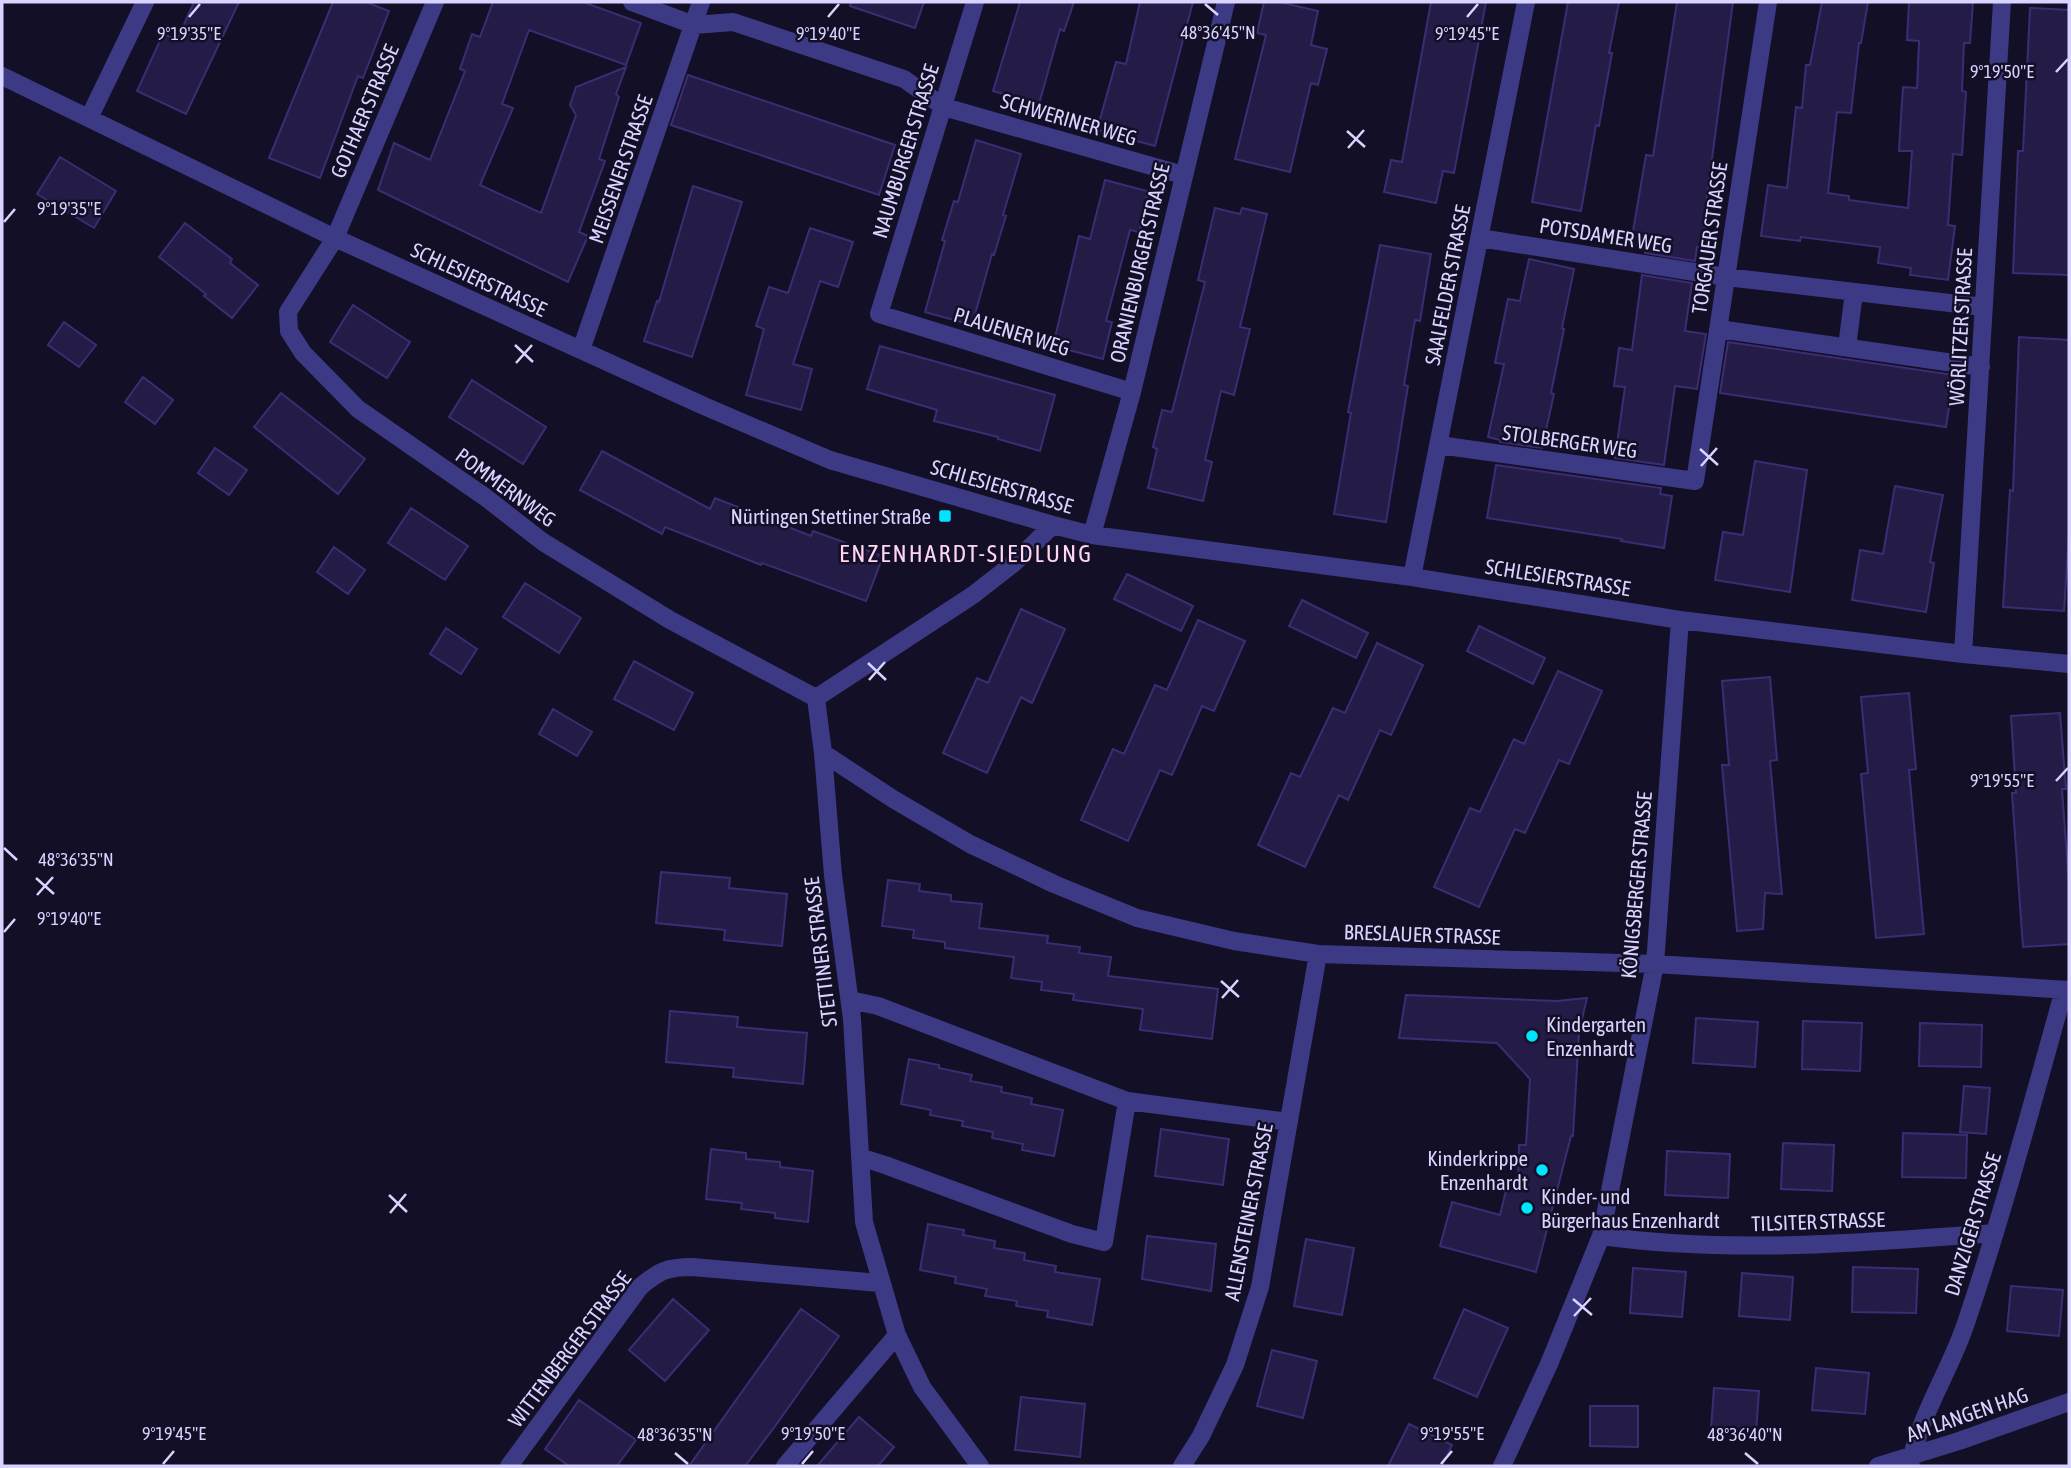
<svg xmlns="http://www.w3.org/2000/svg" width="2071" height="1468" font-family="'Asap Condensed',sans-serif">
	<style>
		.building { fill: #241b47; stroke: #3b2d73; stroke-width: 2 }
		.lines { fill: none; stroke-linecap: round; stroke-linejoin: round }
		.street { stroke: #3d3a85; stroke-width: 18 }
		.ticks { fill: none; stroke: #d9d4ff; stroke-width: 2.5 }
		.poi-dot { fill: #00e5ff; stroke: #130f26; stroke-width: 2.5 }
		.labels { text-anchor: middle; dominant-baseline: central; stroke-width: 5; stroke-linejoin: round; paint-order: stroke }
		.street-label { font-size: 21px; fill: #d9d4ff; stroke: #130f26 }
		.poi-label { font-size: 21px; fill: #d9d4ff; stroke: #130f26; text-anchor: end }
		.quarter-label { font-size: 24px; letter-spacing: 2px; fill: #ffd6f0; stroke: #130f26 }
		.ticks-label { font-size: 18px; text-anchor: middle; fill: #d9d4ff; stroke: #130f26; stroke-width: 5; stroke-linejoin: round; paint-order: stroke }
	</style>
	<rect width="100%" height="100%" fill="#130f26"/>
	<path class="building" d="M 194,2 L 239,2 L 186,114 L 137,91 L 163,34 L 177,40 Z
		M 333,2 L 366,2 L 389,11 L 363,78 L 358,76 L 320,178 L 269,158 Z
		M 493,2 L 583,2 L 641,23 L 626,65 L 529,30 L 502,104 L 513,108 L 480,185 L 541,213 L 576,115 L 570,105 L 576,87 L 626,67 L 616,94 L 619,97 L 599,159 L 605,161 L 579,232 L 588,236 L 568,282 L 378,190 L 394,143 L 430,160 L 465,71 L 460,69 L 472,34 L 480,37 Z
		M 851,2 L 924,2 L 915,28 L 850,6 Z
		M 1020,2 L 1074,2 L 1064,31 L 1060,29 L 1039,104 L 993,91 Z
		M 1140,2 L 1193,2 L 1155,146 L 1097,130 L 1116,62 L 1126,64 Z
		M 1264,2 L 1279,2 L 1318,11 L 1311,45 L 1327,49 L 1318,85 L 1311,83 L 1290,172 L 1235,159 L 1266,35 L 1257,33 Z
		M 1431,2 L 1486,2 L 1454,173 L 1443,171 L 1436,203 L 1384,192 L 1391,160 L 1402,162 Z
		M 1568,2 L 1619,2 L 1609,53 L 1612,53 L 1599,126 L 1596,125 L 1581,211 L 1532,202 Z
		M 1677,2 L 1733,2 L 1704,218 L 1706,218 L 1702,247 L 1697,247 L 1695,261 L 1645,253 L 1647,239 L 1632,237 L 1646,155 L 1653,156 Z
		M 1822,2 L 1868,2 L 1861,43 L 1859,43 L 1851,113 L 1837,112 L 1828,193 L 1849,196 L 1849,200 L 1908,208 L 1912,151 L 1899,151 L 1901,116 L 1903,87 L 1917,88 L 1919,41 L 1907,40 L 1909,2 L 1973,2 L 1970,43 L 1964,43 L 1962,91 L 1966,92 L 1962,155 L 1953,154 L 1948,225 L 1955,226 L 1948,280 L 1910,275 L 1911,268 L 1878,263 L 1880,247 L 1801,237 L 1800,241 L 1761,236 L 1768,185 L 1787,188 L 1796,107 L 1802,108 L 1806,65 L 1810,65 Z
		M 2030,8 L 2069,10 L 2069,275 L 2013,273 L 2018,151 L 2023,151 Z
		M 688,75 L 895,145 L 879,195 L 671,125 Z
		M 976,140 L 1021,154 L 1003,215 L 1006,216 L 994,255 L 992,254 L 972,325 L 925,312 L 945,241 L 942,240 L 954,201 L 958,202 Z
		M 60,157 L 116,191 L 94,228 L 37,194 Z
		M 1105,180 L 1147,191 L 1147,201 L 1139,232 L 1130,230 L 1106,321 L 1112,322 L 1103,359 L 1053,346 L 1079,236 L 1090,239 Z
		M 693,186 L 742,202 L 692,357 L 644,341 L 657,301 L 659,302 Z
		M 1215,208 L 1240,214 L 1242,208 L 1267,214 L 1240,327 L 1250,329 L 1234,395 L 1221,391 L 1205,460 L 1212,462 L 1203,501 L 1148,488 L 1157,449 L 1153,447 L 1162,410 L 1172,412 L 1205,282 L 1198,280 Z
		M 185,223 L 232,259 L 230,263 L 258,285 L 232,318 L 204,296 L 206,294 L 159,257 Z
		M 810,228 L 853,242 L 838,287 L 820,281 L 793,364 L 812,369 L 801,410 L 746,395 L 764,329 L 756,326 L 769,287 L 788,293 Z
		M 1380,245 L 1431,254 L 1420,321 L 1415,320 L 1404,385 L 1408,386 L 1386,522 L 1334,514 L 1351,413 L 1348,412 Z
		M 1529,259 L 1574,269 L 1562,328 L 1564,329 L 1551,393 L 1554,394 L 1542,448 L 1500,442 L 1500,440 L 1488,437 L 1504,364 L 1495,363 L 1508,299 L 1520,301 Z
		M 1642,275 L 1692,283 L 1685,331 L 1706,334 L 1697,389 L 1675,386 L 1664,465 L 1615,458 L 1625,387 L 1614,386 L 1619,348 L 1632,350 Z
		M 353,305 L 410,342 L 387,378 L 330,342 Z
		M 64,322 L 96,345 L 79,367 L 48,345 Z
		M 2019,337 L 2069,340 L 2069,531 L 2064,611 L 2003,607 L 2010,490 L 2013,491 Z
		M 1728,342 L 1954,375 L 1946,427 L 1720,393 Z
		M 880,346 L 1055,395 L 1040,451 L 998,439 L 998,437 L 934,421 L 937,410 L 867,389 Z
		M 143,377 L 173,400 L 155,424 L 125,402 Z
		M 472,380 L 546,427 L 523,464 L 449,417 Z
		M 281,393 L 365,459 L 338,494 L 254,427 Z
		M 215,448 L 247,470 L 229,495 L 198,473 Z
		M 602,451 L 710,509 L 715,498 L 811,536 L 813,531 L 883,556 L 866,601 L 762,563 L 761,565 L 665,527 L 662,534 L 580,490 Z
		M 1755,461 L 1807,470 L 1790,592 L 1715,580 L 1723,532 L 1743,535 Z
		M 1496,465 L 1661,488 L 1660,494 L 1672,496 L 1664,548 L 1621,541 L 1622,539 L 1487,518 Z
		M 1895,486 L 1943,495 L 1930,562 L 1934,563 L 1926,612 L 1852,600 L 1860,550 L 1883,554 Z
		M 411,508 L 468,546 L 445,580 L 388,543 Z
		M 334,547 L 365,570 L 348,594 L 317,572 Z
		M 1127,574 L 1193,606 L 1181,631 L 1114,599 Z
		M 525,583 L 581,618 L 559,653 L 503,617 Z
		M 1302,600 L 1368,633 L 1356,658 L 1289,626 Z
		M 1021,609 L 1065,629 L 1032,703 L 1021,697 L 987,773 L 943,753 L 977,678 L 988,683 Z
		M 1198,620 L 1245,641 L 1214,711 L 1202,706 L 1172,775 L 1160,770 L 1128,841 L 1081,820 L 1113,749 L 1124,754 L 1155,685 L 1167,690 Z
		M 1479,626 L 1545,658 L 1533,684 L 1467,651 Z
		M 446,628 L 477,649 L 461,674 L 430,654 Z
		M 1377,643 L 1423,665 L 1391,735 L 1380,730 L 1348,800 L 1339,795 L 1305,867 L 1258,845 L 1291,773 L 1300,777 L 1333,708 L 1345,713 Z
		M 634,661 L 693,693 L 674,730 L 614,699 Z
		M 1558,671 L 1602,691 L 1569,764 L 1559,760 L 1525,833 L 1515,829 L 1479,907 L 1434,887 L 1470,808 L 1480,812 L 1514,739 L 1524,744 Z
		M 1770,677 L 1777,760 L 1770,761 L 1782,894 L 1765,893 L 1763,929 L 1737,931 L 1722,765 L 1729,765 L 1722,681 Z
		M 1909,693 L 1916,769 L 1909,770 L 1924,934 L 1876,938 L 1861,774 L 1868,773 L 1861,697 Z
		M 553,709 L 592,732 L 577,756 L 539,734 Z
		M 2060,713 L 2066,789 L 2062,789 L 2069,885 L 2069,944 L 2023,947 L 2012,793 L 2016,793 L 2011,716 Z
		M 661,872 L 730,878 L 729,888 L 787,894 L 782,946 L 724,940 L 725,930 L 656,923 Z
		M 888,880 L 920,884 L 919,891 L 951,895 L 951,901 L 982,904 L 979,928 L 1048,936 L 1047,943 L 1080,947 L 1079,953 L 1111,957 L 1108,976 L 1218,989 L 1212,1039 L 1140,1030 L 1143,1009 L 1073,1000 L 1074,994 L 1041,990 L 1042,982 L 1011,978 L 1014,957 L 945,948 L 945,942 L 913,938 L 914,930 L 882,926 Z
		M 1406,995 L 1557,1001 L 1587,998 L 1579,1032 L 1573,1136 L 1571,1136 L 1536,1272 L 1440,1246 L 1452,1202 L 1500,1215 L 1509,1178 L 1518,1178 L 1519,1145 L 1526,1145 L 1530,1079 L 1497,1043 L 1399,1038 Z
		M 670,1011 L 738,1017 L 737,1027 L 807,1033 L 803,1084 L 733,1077 L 734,1068 L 666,1062 Z
		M 1696,1018 L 1758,1022 L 1755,1067 L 1693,1063 Z
		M 1803,1021 L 1862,1023 L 1860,1071 L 1802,1069 Z
		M 1920,1023 L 1982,1025 L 1981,1067 L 1919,1066 Z
		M 909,1059 L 939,1065 L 939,1068 L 972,1075 L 970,1081 L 1002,1087 L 1001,1092 L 1032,1098 L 1031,1104 L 1063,1110 L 1054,1156 L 1022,1150 L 1023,1144 L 992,1138 L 993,1132 L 962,1126 L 963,1121 L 930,1115 L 931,1110 L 901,1104 Z
		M 1964,1086 L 1990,1088 L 1986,1134 L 1960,1132 Z
		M 1161,1129 L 1229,1139 L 1223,1185 L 1155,1176 Z
		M 1903,1133 L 1967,1135 L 1966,1178 L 1902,1177 Z
		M 1783,1143 L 1834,1145 L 1832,1191 L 1781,1189 Z
		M 711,1149 L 746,1153 L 746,1159 L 780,1162 L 780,1167 L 813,1171 L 808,1222 L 775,1218 L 775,1213 L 741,1209 L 742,1203 L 706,1199 Z
		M 1667,1151 L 1730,1154 L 1728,1198 L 1665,1195 Z
		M 928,1224 L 964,1230 L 963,1235 L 995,1241 L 994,1248 L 1025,1253 L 1024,1260 L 1056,1266 L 1055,1272 L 1100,1279 L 1092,1325 L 1047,1317 L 1048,1311 L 1016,1306 L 1017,1301 L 985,1296 L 987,1289 L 955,1283 L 956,1277 L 920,1270 Z
		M 1147,1236 L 1216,1244 L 1211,1291 L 1142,1279 Z
		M 1306,1239 L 1354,1248 L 1342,1315 L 1294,1306 Z
		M 1853,1267 L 1918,1269 L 1916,1313 L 1852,1312 Z
		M 1633,1268 L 1686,1272 L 1682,1317 L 1630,1313 Z
		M 1742,1273 L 1793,1277 L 1790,1320 L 1739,1316 Z
		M 2011,1286 L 2063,1290 L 2059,1336 L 2007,1331 Z
		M 673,1299 L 709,1330 L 665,1381 L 629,1350 Z
		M 801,1309 L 839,1336 L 776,1425 L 745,1466 L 689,1466 Z
		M 1464,1309 L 1508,1328 L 1477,1397 L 1434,1378 Z
		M 1272,1350 L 1317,1361 L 1303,1418 L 1257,1406 Z
		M 1816,1368 L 1869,1373 L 1865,1414 L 1812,1410 Z
		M 1714,1388 L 1759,1391 L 1756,1432 L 1711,1429 Z
		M 1021,1397 L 1085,1404 L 1080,1457 L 1015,1450 Z
		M 579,1400 L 636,1440 L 617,1466 L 569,1466 L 545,1449 Z
		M 1590,1406 L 1638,1406 L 1638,1447 L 1590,1446 Z
		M 859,1417 L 894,1447 L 878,1466 L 817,1466 Z
		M 1409,1424 L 1452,1445 L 1442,1466 L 1388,1466 Z"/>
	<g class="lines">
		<path class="street" d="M 435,2 L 335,238 L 288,312 L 289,331 L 303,353 L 358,409 L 485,497 L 543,542 L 670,620 L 816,698
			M 632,2 L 694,25 L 733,22 L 904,79 L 944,107 L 1183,175
			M 975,2 L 879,314 L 1132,392
			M 2,76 L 335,238 L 704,406 L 830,460 L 1053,525 L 1092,535 L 1412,577 L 1680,620 L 1963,654 L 2069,664
			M 89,118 L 145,2
			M 1480,238 L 1726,277 L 1984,307
			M 1719,329 L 1981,367
			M 1847,347 L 1854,292
			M 581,350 L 701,2
			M 1439,445 L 1695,481 L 1768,2
			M 1092,535 L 1132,392 L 1226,2
			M 1412,577 L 1526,2
			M 1963,654 L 2002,2
			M 823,753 L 893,799 L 970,844 L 1054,884 L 1137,918 L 1234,941 L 1318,954 L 1655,964 L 2069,990
			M 850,1000 L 878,1006 L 1127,1101
			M 860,1157 L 885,1165 L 1072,1234 L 1104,1242 L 1127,1101 L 1289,1122
			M 1601,1236 C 1733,1254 1862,1243 1995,1233
			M 509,1466 L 640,1287 C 659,1271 667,1267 692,1267 L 880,1283
			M 785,1466 L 897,1335
			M 980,1466 L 922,1387 L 897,1335 L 864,1222 L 852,1019 L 833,875 L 823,753 L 816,698 L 973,595 L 1014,563 L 1053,525
			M 1182,1466 L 1201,1436 L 1235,1365 L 1260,1287 L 1318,954
			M 1502,1466 L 1549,1364 L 1601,1236 L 1655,964 L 1680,620
			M 1878,1466 L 1959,1441 L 2069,1402
			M 1910,1466 C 1919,1416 1950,1371 1966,1323 C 2003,1213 2033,1101 2064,990"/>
	</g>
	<path class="ticks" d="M 1205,4 L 1218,15M 189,17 L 200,4M 828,17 L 839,4M 1467,17 L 1478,4M 2056,72 L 2068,59M 1347,131 L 1365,147M 1348,148 L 1364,130M 4,222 L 15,209M 515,345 L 533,362M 516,363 L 532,345M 1700,449 L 1718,465M 1701,466 L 1717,448M 868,663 L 886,680M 869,680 L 885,662M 2056,781 L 2068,768M 4,848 L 17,860M 36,878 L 54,894M 37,895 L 53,877M 4,932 L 15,919M 1221,981 L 1239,997M 1222,998 L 1238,980M 389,1195 L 407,1212M 390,1213 L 406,1194M 1573,1299 L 1592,1315M 1574,1316 L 1591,1298M 675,1453 L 688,1464M 1745,1453 L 1758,1464M 163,1464 L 174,1451M 802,1464 L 813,1451M 1441,1464 L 1452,1451"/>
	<g class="poi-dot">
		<rect x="938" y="509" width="14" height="14" rx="3.5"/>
		<circle cx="1532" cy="1036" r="7"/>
		<circle cx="1542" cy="1170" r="7"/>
		<circle cx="1527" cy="1208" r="7"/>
	</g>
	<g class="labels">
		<g class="street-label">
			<text transform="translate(364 111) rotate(-67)">GOTHAER STRASSE</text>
			<text transform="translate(1069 119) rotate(16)">SCHWERINER WEG</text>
			<text transform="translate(905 151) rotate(-73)">NAUMBURGER STRASSE</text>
			<text transform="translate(620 169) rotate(-71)">MEISSENER STRASSE</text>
			<text transform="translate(1606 235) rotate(9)">POTSDAMER WEG</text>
			<text transform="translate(1709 238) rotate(-82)">TORGAUER STRASSE</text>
			<text transform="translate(1139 263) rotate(-77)">ORANIENBURGER STRASSE</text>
			<text transform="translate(479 279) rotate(25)">SCHLESIERSTRASSE</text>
			<text transform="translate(1447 285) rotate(-79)">SAALFELDER STRASSE</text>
			<text transform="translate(1960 327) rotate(-87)">WÖRLITZER STRASSE</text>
			<text transform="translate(1012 331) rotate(17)">PLAUENER WEG</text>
			<text transform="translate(1570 441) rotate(8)">STOLBERGER WEG</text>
			<text transform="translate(1002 486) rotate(16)">SCHLESIERSTRASSE</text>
			<text transform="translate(506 487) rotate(36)">POMMERNWEG</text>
			<text transform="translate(1558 577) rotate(9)">SCHLESIERSTRASSE</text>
			<text transform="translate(1636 885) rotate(-85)">KÖNIGSBERGER STRASSE</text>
			<text transform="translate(1422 934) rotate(2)">BRESLAUER STRASSE</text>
			<text transform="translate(820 952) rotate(-97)">STETTINER STRASSE</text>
			<text transform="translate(1248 1212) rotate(-79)">ALLENSTEINER STRASSE</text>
			<text transform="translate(1818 1221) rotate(-2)">TILSITER STRASSE</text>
			<text transform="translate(1972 1224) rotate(-73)">DANZIGER STRASSE</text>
			<text transform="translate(569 1349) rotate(-53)">WITTENBERGER STRASSE</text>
			<text transform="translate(1967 1414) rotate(-19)">AM LANGEN HAG</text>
		</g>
		<g class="poi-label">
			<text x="931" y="516">Nürtingen Stettiner Straße</text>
			<text x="1546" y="1024" text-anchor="start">Kindergarten<tspan x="1546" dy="24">Enzenhardt</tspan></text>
			<text x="1528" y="1158">Kinderkrippe<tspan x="1528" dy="24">Enzenhardt</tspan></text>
			<text x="1541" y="1196" text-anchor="start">Kinder- und<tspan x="1541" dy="24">Bürgerhaus Enzenhardt</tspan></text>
		</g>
		<g class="quarter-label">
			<text x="966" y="553">ENZENHARDT-SIEDLUNG</text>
		</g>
	</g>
	<g class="ticks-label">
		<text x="1218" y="39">48°36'45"N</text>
		<text x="189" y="40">9°19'35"E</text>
		<text x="828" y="40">9°19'40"E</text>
		<text x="1467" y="40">9°19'45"E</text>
		<text x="2002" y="78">9°19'50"E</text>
		<text x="69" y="215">9°19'35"E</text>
		<text x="2002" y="787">9°19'55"E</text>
		<text x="76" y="866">48°36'35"N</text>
		<text x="69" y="925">9°19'40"E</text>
		<text x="174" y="1440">9°19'45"E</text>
		<text x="813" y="1440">9°19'50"E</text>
		<text x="1452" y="1440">9°19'55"E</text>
		<text x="675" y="1441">48°36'35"N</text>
		<text x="1745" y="1441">48°36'40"N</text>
	</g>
	<rect width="2071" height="1468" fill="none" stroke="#d9d4ff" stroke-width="7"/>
</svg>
